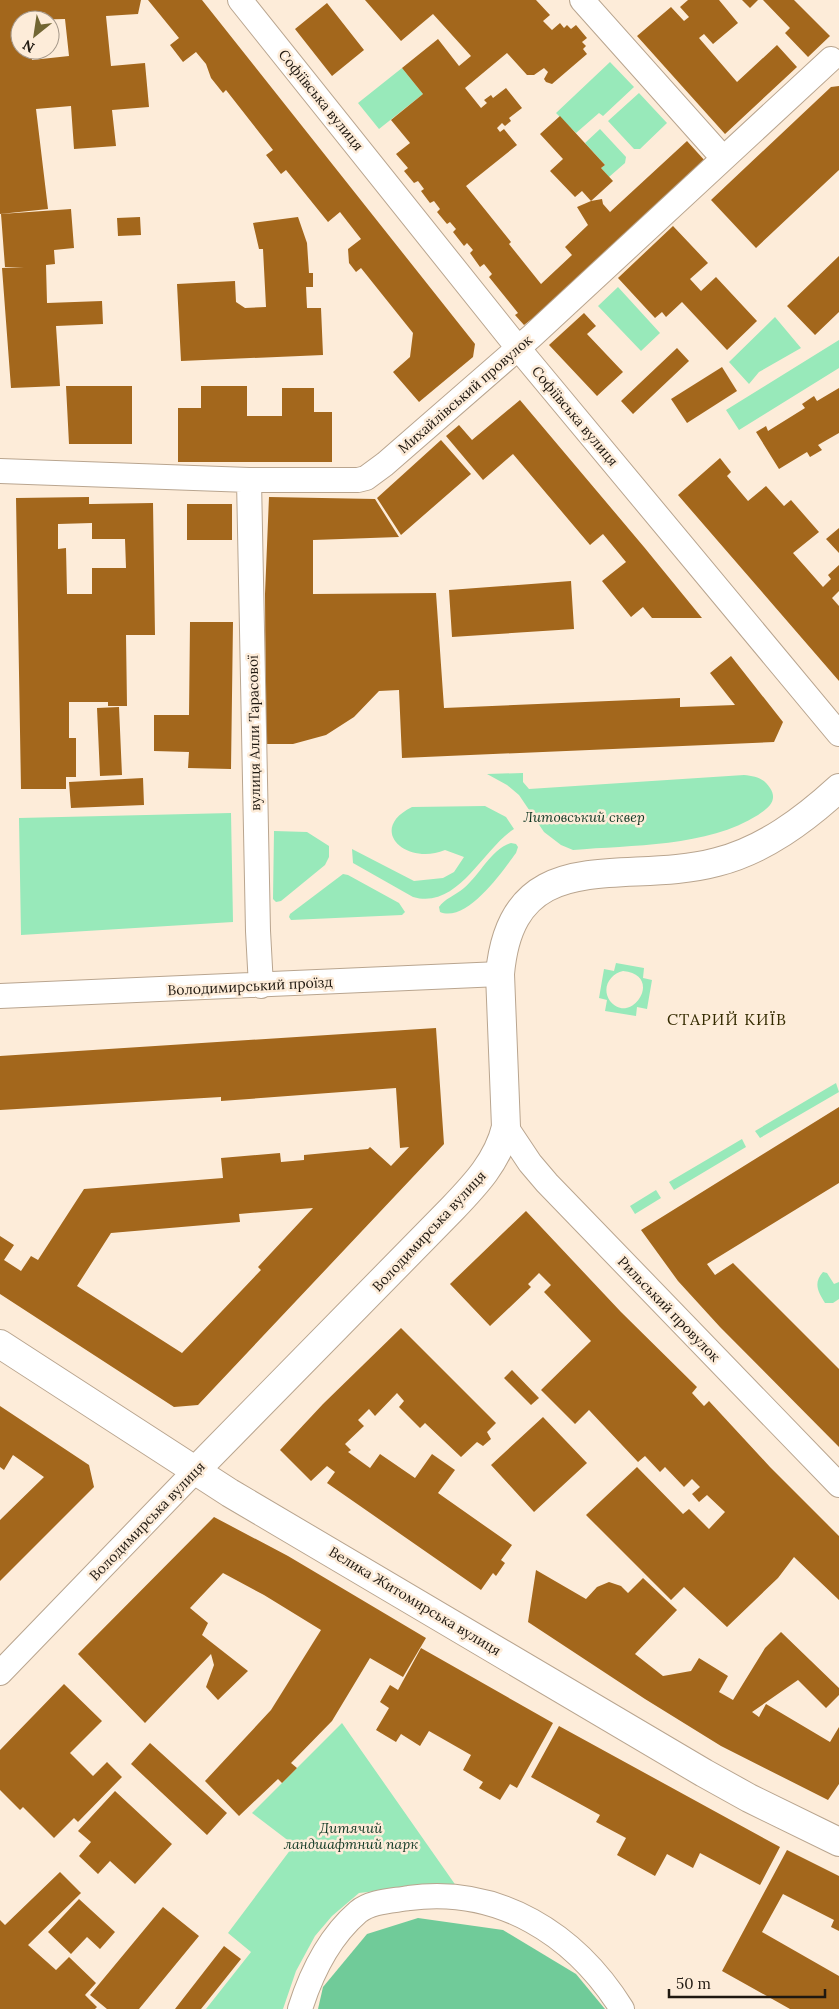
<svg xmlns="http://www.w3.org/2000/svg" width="839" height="2009" font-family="Lora,serif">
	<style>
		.green { fill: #98e9ba; fill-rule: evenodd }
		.forest { fill: #70cb99 }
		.building { fill: #a3671c; fill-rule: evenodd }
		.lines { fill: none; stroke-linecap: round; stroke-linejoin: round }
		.minor-casing { stroke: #b9a58f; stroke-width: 26 }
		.major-casing { stroke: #b9a58f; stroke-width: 30 }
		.minor { stroke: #fff; stroke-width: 24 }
		.major { stroke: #fff; stroke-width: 28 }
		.labels { text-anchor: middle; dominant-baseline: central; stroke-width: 5; stroke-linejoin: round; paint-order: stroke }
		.street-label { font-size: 14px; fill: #1f1810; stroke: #fdecd9 }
		.park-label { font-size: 14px; font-style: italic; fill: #0f3723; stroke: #fdecd9 }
		.quarter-label { font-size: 16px; letter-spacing: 1px; fill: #342b00; stroke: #fdecd9 }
	</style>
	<rect width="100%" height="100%" fill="#fdecd9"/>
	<path class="green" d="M 610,62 L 634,87 L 603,116 L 599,113 L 576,133 L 556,113 Z
		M 402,68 L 423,94 L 379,129 L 358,103 Z
		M 639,93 L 667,123 L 640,149 L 634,149 L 608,121 Z
		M 600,129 L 626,157 L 625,163 L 609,177 L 601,168 L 605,165 L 585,143 Z
		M 618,287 L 660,333 L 641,351 L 598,306 Z
		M 775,317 L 801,348 L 759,372 L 749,384 L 729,362 Z
		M 839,340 L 839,368 L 739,430 L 726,410 Z
		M 523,773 L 523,782 L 529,789 L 744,775 C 755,776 764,778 770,788 C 778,800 769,808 758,815 C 708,847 631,845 573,850 L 561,845 L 544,832 L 519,795 L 507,785 L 487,774 Z
		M 485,806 L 506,817 L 514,829 C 482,850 458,910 413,897 L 353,863 L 352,849 L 414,881 L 443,878 L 454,872 L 464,857 L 445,850 C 407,866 366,830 412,807 Z
		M 231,813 L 233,922 L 21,935 L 19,818 Z
		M 274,831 L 307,832 L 329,846 L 329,857 L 325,865 L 281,901 L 276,902 L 273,899 Z
		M 511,843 L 516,844 L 518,847 L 516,853 C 502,872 467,923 440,912 L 439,907 C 444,899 456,895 464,888 C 480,875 491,849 511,843 Z
		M 343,874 L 348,875 L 399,903 L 405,912 L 402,915 L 291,920 L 289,917 L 290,914 Z
		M 616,963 L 644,968 L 643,978 L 652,980 L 647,1009 L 637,1007 L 636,1016 L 605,1011 L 607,1000 L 599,998 L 604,969 L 614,971 ZM 623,971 C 665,975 631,1027 610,1001 C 601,988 610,974 623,971 Z
		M 836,1083 L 839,1092 L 760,1138 L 755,1131 Z
		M 742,1139 L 746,1147 L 674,1190 L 669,1182 Z
		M 656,1190 L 661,1198 L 635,1214 L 630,1206 Z
		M 823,1272 L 827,1273 L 834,1284 L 839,1282 L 839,1299 L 833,1303 L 825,1303 C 818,1292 813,1283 823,1272 Z
		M 342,1723 L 459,1890 L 403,1888 L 359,1893 L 332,1916 L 315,1936 L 296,1971 L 283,2009 L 206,2009 L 251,1952 L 228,1933 L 294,1845 L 252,1813 Z"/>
	<path class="forest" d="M 418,1918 L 503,1930 L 576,1974 L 605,2009 L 318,2009 L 323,1987 L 367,1934 Z"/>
	<path class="building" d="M 0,0 L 141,0 L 138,14 L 106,16 L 111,66 L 145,63 L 149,107 L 112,110 L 116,146 L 74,149 L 71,106 L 36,109 L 48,209 L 0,214 ZM 65,19 L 69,56 L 32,60 L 31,50 L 20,50 L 20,20 Z
		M 148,0 L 202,0 L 475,344 L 473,357 L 419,402 L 393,372 L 410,357 L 413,333 L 361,268 L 356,272 L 349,263 L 348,249 L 361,239 L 340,212 L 328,222 L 286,170 L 281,174 L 266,155 L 273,150 L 226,90 L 223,93 L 211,78 L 206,64 L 196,52 L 183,62 L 170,45 L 179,38 Z
		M 365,0 L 536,0 L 550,15 L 543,21 L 552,30 L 560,23 L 564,28 L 567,25 L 571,29 L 576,25 L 587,38 L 582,42 L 586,46 L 583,49 L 587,54 L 552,84 L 546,82 L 544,79 L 548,72 L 544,68 L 534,75 L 527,75 L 507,53 L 465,88 L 481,108 L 487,103 L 484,100 L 491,95 L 493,98 L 506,88 L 522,108 L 509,118 L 511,121 L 505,126 L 502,123 L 497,128 L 500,132 L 504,129 L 517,145 L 466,186 L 511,242 L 509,244 L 541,284 L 572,255 L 565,247 L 588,225 L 577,207 L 591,201 L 582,191 L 575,197 L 550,171 L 563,159 L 540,134 L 560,116 L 605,165 L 601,168 L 613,181 L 591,201 L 602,199 L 603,204 L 610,212 L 687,141 L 706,162 L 600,257 L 554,300 L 555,301 L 524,325 L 515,315 L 518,313 L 489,277 L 492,274 L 484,264 L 480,267 L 470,253 L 473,250 L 467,243 L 464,246 L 453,232 L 456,229 L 450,222 L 447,224 L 437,212 L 440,209 L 434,201 L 430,203 L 421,191 L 424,189 L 418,181 L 414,183 L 404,171 L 408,168 L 396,154 L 410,143 L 391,120 L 423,94 L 402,68 L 438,39 L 459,66 L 471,56 L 433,14 L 401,41 Z
		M 688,0 L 719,0 L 738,23 L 713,44 L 704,34 L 699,38 L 737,82 L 777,45 L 797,67 L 725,134 L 637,36 L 671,7 L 684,21 L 689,17 L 680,7 Z
		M 742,0 L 758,0 L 750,8 Z
		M 763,0 L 794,0 L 830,36 L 808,57 L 785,33 L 790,28 Z
		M 327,3 L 364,50 L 332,76 L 295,29 Z
		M 839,86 L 839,170 L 756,248 L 711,200 L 831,87 Z
		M 71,209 L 74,248 L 54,250 L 55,264 L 46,265 L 47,303 L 102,301 L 103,324 L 56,326 L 60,386 L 11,388 L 2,268 L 24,267 L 5,267 L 1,214 Z
		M 140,217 L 141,235 L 118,236 L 117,218 Z
		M 298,217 L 307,243 L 309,273 L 313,273 L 313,287 L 306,287 L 307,308 L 321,308 L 323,355 L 181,361 L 177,284 L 235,281 L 236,302 L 245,308 L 266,307 L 263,249 L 259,249 L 253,223 Z
		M 673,226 L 708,263 L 690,279 L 701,291 L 716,277 L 757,321 L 727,350 L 682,302 L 666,317 L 662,312 L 655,318 L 618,278 Z
		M 839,256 L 839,312 L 815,335 L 787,306 Z
		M 584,313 L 596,326 L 587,334 L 623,372 L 597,396 L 549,345 Z
		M 677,348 L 689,361 L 633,414 L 621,401 Z
		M 722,367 L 737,391 L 687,423 L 671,399 Z
		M 66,386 L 132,386 L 132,444 L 69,444 Z
		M 201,386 L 247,386 L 247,416 L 282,416 L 282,388 L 314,388 L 314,412 L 332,412 L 332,462 L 178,462 L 178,408 L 201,408 Z
		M 839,388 L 839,433 L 818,445 L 822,450 L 810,457 L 807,452 L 779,469 L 756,432 L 766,426 L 768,431 L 805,408 L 802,404 L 814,396 L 817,401 Z
		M 520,400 L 644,547 L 702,618 L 652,618 L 643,607 L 631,617 L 602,581 L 626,562 L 603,534 L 590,545 L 513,454 L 483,480 L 446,436 L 459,425 L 472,440 Z
		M 441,440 L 471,474 L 401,535 L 377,498 Z
		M 720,458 L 731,472 L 727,476 L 748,501 L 766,486 L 784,506 L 791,500 L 819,532 L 793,553 L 823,587 L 831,579 L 828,575 L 839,565 L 839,591 L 832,598 L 839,606 L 839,681 L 678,495 Z
		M 89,497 L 89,504 L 91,504 L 153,503 L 155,635 L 126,635 L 127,706 L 108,706 L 108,702 L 69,702 L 69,738 L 76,738 L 76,777 L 66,777 L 66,789 L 21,789 L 16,498 ZM 92,523 L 92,539 L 125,539 L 126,568 L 92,568 L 92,594 L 67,594 L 66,548 L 58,549 L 58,524 Z
		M 269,497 L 375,499 L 399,537 L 313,540 L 313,594 L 436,593 L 444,708 L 680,698 L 680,707 L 735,705 L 710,673 L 731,656 L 783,722 L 774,742 L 402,758 L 399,690 L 379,691 L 354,717 L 326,735 L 293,744 L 266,744 L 265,594 Z
		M 187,504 L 232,504 L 232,540 L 187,540 Z
		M 839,528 L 839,553 L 826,539 Z
		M 571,581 L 574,629 L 452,637 L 449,590 Z
		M 190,622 L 233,622 L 231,769 L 188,768 L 189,752 L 154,751 L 154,715 L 189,715 Z
		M 119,707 L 122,775 L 100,776 L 97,708 Z
		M 143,778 L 144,805 L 71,808 L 69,782 Z
		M 436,1028 L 444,1144 L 198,1405 L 174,1407 L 0,1294 L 0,1236 L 14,1245 L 4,1260 L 21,1271 L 31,1256 L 38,1260 L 84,1189 L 223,1178 L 221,1158 L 280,1153 L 281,1162 L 304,1160 L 304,1155 L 368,1149 L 370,1147 L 391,1166 L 409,1147 L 400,1148 L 396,1088 L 221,1101 L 221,1097 L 0,1110 L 0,1056 ZM 313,1208 L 258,1267 L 261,1270 L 182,1353 L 77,1286 L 111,1233 L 240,1222 L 239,1214 Z
		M 839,1107 L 839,1183 L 707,1264 L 715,1275 L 733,1263 L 839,1369 L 839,1447 L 720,1327 L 678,1281 L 641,1230 Z
		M 526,1211 L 621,1312 L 697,1387 L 692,1393 L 704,1406 L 709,1401 L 770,1467 L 839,1536 L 839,1600 L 794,1557 L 778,1578 L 727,1627 L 684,1587 L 671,1600 L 586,1515 L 637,1467 L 683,1514 L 689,1509 L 709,1529 L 725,1512 L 707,1495 L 699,1502 L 692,1494 L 700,1487 L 692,1479 L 684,1487 L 665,1467 L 660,1472 L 645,1456 L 638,1462 L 589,1410 L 575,1424 L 541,1390 L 591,1341 L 544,1292 L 551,1285 L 539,1273 L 528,1284 L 531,1287 L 490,1326 L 450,1284 Z
		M 401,1328 L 496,1423 L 487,1432 L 491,1439 L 483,1446 L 477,1442 L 461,1457 L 425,1423 L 420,1428 L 399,1407 L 404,1401 L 397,1393 L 375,1416 L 369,1409 L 358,1420 L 364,1426 L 345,1444 L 351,1450 L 348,1452 L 370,1468 L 380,1454 L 415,1478 L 432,1454 L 455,1470 L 438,1493 L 512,1545 L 501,1560 L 505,1563 L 496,1576 L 493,1573 L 481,1590 L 327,1483 L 335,1472 L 327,1466 L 311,1481 L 280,1450 L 323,1404 Z
		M 512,1370 L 539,1398 L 531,1405 L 504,1378 Z
		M 0,1406 L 89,1465 L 94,1487 L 0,1581 L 0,1520 L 44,1477 L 13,1455 L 4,1470 L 0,1467 Z
		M 543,1417 L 587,1463 L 534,1512 L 491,1465 Z
		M 214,1517 L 288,1556 L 426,1638 L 403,1677 L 370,1658 L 332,1721 L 291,1763 L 297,1768 L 282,1783 L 278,1779 L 239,1816 L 205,1781 L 271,1710 L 321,1630 L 264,1595 L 223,1573 L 190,1608 L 208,1623 L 202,1635 L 248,1671 L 218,1700 L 206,1687 L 214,1665 L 211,1654 L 145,1723 L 78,1654 Z
		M 536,1570 L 586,1599 L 597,1587 L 609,1582 L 621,1586 L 628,1593 L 643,1578 L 677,1610 L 635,1654 L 663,1676 L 691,1671 L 699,1658 L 728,1676 L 719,1692 L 733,1700 L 765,1648 L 781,1632 L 839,1688 L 839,1695 L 826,1708 L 798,1680 L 752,1712 L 759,1717 L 766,1704 L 830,1742 L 839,1727 L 839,1784 L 828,1800 L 721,1746 L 645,1699 L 528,1622 Z
		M 421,1648 L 553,1723 L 517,1788 L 510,1784 L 500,1800 L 479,1788 L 483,1782 L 463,1770 L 471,1755 L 429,1731 L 420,1746 L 401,1734 L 396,1742 L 376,1730 L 389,1708 L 380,1702 L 390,1685 L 398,1690 Z
		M 64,1684 L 102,1721 L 70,1753 L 93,1776 L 107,1762 L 122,1777 L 78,1822 L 74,1818 L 54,1838 L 23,1807 L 20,1810 L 0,1790 L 0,1750 Z
		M 559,1726 L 780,1847 L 760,1885 L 700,1853 L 693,1868 L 667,1854 L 655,1876 L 617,1855 L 626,1838 L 596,1822 L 600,1815 L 531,1777 Z
		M 150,1743 L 227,1813 L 207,1835 L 131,1764 Z
		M 115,1791 L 172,1844 L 135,1884 L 110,1861 L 98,1874 L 79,1856 L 91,1842 L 78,1831 Z
		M 787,1850 L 839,1876 L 839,1931 L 831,1927 L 834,1920 L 783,1894 L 762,1932 L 839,1976 L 839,2009 L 790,2009 L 722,1971 Z
		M 60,1872 L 81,1893 L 28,1945 L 56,1970 L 69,1957 L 96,1983 L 85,1995 L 97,2007 L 95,2009 L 0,2009 L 0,1920 L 5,1925 Z
		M 79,1899 L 115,1932 L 100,1949 L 87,1937 L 71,1954 L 48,1932 Z
		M 163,1907 L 199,1936 L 139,2009 L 107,2009 L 90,1995 Z
		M 224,1946 L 241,1959 L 201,2009 L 175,2009 Z"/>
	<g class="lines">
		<g class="minor-casing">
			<path id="minor" d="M 240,0 L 518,348 L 839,734
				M 582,0 L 723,158
				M 0,471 L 249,480 L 358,480 L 366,478 L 385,464 L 532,336 L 831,59
				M 249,480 L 258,931 L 261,986
				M 0,996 L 500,974
				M 506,1127 L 530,1163 L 547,1183 L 839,1485
				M 0,1673 L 196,1470
				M 300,2009 C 311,1974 329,1937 358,1912 C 371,1901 392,1901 409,1898 C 499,1886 575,1934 622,2009"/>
		</g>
		<g class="major-casing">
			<path id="major" d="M 0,1344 L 230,1493 L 704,1773 L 749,1798 L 839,1842
				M 196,1470 L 452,1209 C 475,1185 498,1161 506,1127 L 500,974 C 512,839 625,887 717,862 C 764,850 804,820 839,788"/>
		</g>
		<use href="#minor" class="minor"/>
		<use href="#major" class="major"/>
	</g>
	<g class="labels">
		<g class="street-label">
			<text transform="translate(321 100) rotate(51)">Софіївська вулиця</text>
			<text transform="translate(465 394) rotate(-41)">Михайлівський провулок</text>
			<text transform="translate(575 416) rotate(50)">Софіївська вулиця</text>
			<text transform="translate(254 733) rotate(-91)">вулиця Алли Тарасової</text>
			<text transform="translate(250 986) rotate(-3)">Володимирський проїзд</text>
			<text transform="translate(429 1231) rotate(-47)">Володимирська вулиця</text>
			<text transform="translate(669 1309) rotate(46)">Рильський провулок</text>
			<text transform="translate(147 1521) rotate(-46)">Володимирська вулиця</text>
			<text transform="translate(415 1601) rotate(31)">Велика Житомирська вулиця</text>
		</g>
		<g class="park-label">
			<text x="584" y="817">Литовський сквер</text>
			<text x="351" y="1828">Дитячий<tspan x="351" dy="16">ландшафтний парк</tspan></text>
		</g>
		<g class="quarter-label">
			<text x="727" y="1019">СТАРИЙ КИЇВ</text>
		</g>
	</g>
	<g transform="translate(35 35) rotate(210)"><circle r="24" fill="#fdecd9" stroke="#a49789"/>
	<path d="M0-4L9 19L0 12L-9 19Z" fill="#726633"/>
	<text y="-8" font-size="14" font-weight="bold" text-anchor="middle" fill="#1f1810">N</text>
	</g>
	<path d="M669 1989v8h156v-8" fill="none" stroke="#1f1810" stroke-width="2.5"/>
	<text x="676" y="1989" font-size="15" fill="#1f1810" stroke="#fdecd9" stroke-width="4" paint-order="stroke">50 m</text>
</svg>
